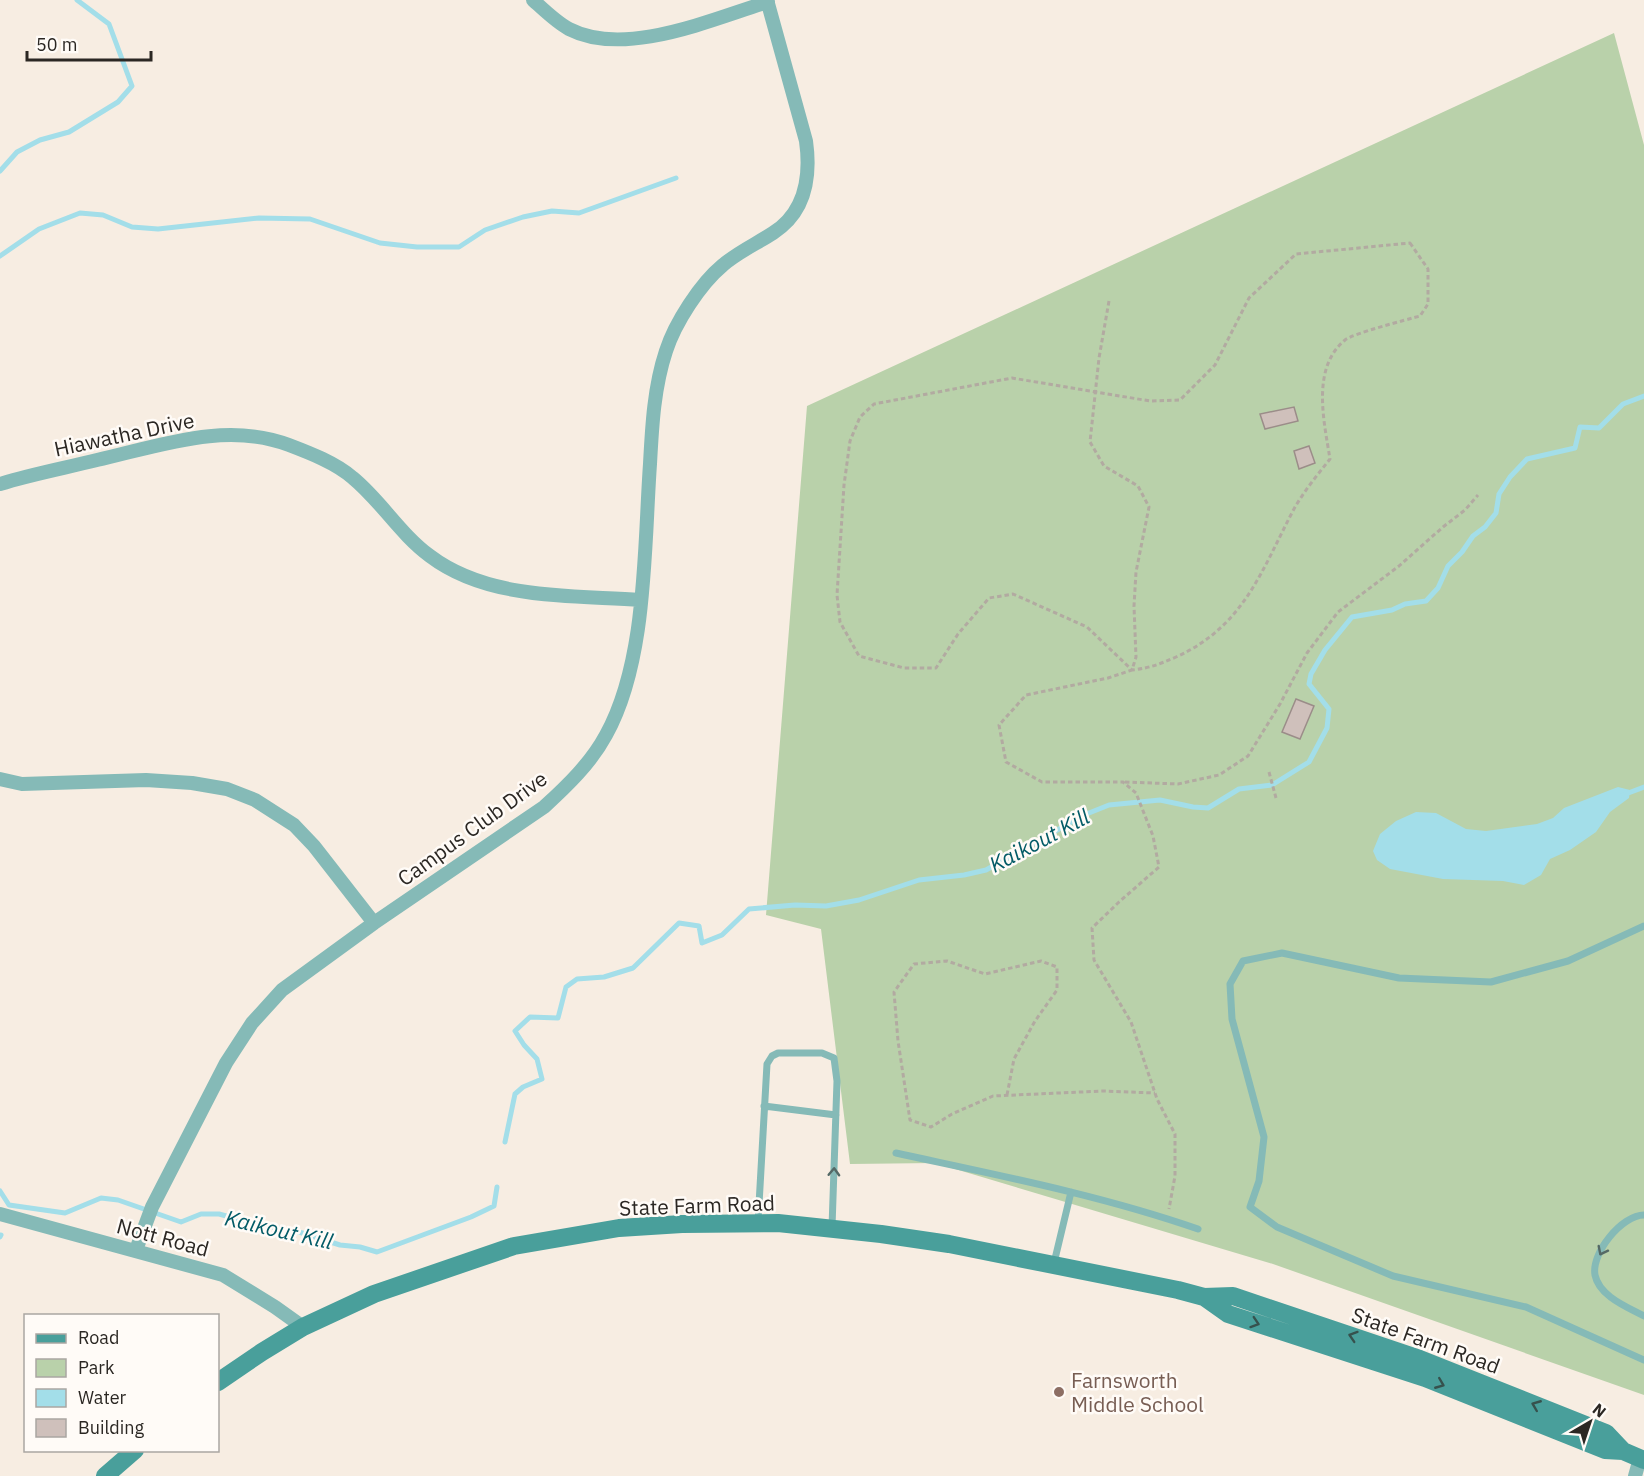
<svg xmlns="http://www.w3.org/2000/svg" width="1644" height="1476" font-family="'IBM Plex Sans',sans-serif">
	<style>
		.green { fill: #b9d1aa }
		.water { fill: #a3dee9 }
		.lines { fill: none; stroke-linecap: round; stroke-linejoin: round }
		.stream { stroke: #a3dee9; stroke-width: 5 }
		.building { fill: #cfc0bb; stroke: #9b8d89; stroke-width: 1.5 }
		.path { stroke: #b2aaa1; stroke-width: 3; stroke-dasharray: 4.5 3; stroke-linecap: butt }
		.lane { stroke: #85bab7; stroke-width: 7 }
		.street { stroke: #85bab7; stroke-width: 14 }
		.secondary { stroke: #499f9b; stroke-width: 18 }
		.oneway { stroke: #546966 }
		.oneway2 { stroke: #36514d }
		.education-dot { fill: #8d6e63; stroke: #fffbf7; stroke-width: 2 }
		.labels { text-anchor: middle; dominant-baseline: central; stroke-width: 5; stroke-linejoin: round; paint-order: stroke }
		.street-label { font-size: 21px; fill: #2b2723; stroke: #fffbf7 }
		.education-label { font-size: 21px; fill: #785e54; stroke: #fffbf7; text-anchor: start }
		.water-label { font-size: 22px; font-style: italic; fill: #035b67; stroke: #fffbf7 }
	</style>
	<rect width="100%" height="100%" fill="#f7ede2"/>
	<path class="green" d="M 1614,33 L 1644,145 L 1644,1395 L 1273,1264 L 935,1163 L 850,1164 L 821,929 L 766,915 L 807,406 Z"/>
	<path class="water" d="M 1618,787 L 1630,790 L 1629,798 L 1610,812 L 1596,832 L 1570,850 L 1550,859 L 1541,875 L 1524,885 L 1503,881 L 1443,879 L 1390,869 L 1377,860 L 1373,851 L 1380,834 L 1396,821 L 1416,812 L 1436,813 L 1466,829 L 1486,831 L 1537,824 L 1553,818 L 1564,808 Z"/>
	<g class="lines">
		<path class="stream" d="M 0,171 L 17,152 L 40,140 L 69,132 L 118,102 L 132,86 L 109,24 L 77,0
			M 0,256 L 39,229 L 80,213 L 103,215 L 132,227 L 158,229 L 259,218 L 310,219 L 380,243 L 417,247 L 459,247 L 485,230 L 523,217 L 552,211 L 579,213 L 676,178
			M 1623,795 L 1644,787
			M 505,1142 L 515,1094 L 523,1087 L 542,1079 L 537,1059 L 524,1045 L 515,1031 L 530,1017 L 558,1018 L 566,987 L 577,979 L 604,977 L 633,968 L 679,923 L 699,926 L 702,943 L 722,935 L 749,909 L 795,905 L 826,906 L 859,900 L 919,880 L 964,875 L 986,870 L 1084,815 L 1109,805 L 1160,800 L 1193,807 L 1208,808 L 1239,789 L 1272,785 L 1309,762 L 1327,728 L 1329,709 L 1309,684 L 1311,674 L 1325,650 L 1352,617 L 1392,610 L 1405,604 L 1426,601 L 1438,588 L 1448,566 L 1462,552 L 1473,536 L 1485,527 L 1496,513 L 1499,494 L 1510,477 L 1527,459 L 1575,448 L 1580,427 L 1599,428 L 1623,404 L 1644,396
			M 0,1191 L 9,1205 L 65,1213 L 101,1198 L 118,1200 L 181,1222 L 201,1214 L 219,1214 L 256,1224 L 299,1232 L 340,1245 L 360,1247 L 377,1252 L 471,1217 L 494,1206 L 497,1187
			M 0,1237 L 1,1235"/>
	</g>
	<path class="building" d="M 1294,407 L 1298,421 L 1265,429 L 1260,414 Z
		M 1309,446 L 1315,463 L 1299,469 L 1294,451 Z
		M 1296,699 L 1314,706 L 1300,739 L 1282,732 Z"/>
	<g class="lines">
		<path class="path" d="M 1410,243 L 1428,269 L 1428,304 L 1420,316 C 1406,320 1354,333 1345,340 C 1311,368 1324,421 1330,459 C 1318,474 1305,490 1295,507 C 1262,569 1245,626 1176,657 C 1160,664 1150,668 1132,670 L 1087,627 L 1013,594 L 989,598 L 958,634 L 936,668 L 904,668 L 859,656 L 840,622 L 837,595 L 844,485 L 850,441 L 860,417 L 874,404 L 1012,378 L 1150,401 L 1180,400 L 1215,365 L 1249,298 L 1296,254 Z
			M 1109,301 L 1099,358 L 1090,442 L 1104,466 L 1138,486 L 1149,507 L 1136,572 L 1134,606 L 1136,657 L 1132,670 L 1108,678 L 1026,695 L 999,725 L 1006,762 L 1042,782 L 1123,782 L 1136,793 L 1153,836 L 1159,867 L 1119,902 L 1092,928 L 1094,960 L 1131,1022 L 1157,1099 L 1175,1134 L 1175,1176 L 1169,1209
			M 1269,772 L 1276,798
			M 1125,782 L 1178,784 L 1219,775 L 1248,756 L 1280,704 L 1307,653 L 1338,612 L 1399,566 L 1443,527 L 1465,510 L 1478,495
			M 1007,1095 L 1014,1059 L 1035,1021 L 1057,990 L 1057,967 L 1041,961 L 985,974 L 947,961 L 914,964 L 894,992 L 898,1041 L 910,1120 L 931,1127 L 952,1114 L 993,1096 L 1103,1091 L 1155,1093"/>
		<path class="lane" d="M 1644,926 L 1568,961 L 1491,982 L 1399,978 L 1282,953 L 1243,961 L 1230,984 L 1232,1019 L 1264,1137 L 1259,1181 L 1250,1207 L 1277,1227 L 1393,1276 L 1526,1307 L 1644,1360
			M 764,1106 L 836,1115
			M 896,1153 C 997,1175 1100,1195 1198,1229
			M 1644,1215 C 1622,1215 1591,1253 1595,1275 C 1599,1296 1627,1307 1644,1316
			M 758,1222 L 767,1064 L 772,1056 L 778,1053 L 822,1053 L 834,1058 L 837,1081 L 832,1227
			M 1054,1263 L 1071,1192"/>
		<path class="street" d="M 533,0 C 544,10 556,22 569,29 C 625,58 712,19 768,2
			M 0,484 C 32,474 65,468 97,460 C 159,446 226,421 289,445 C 310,453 336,463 353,478 C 381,501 400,534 430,556 C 488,600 571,595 640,600
			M 0,779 L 22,784 L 146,780 L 192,783 L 227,789 L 255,800 L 294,825 L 314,846 L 374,923
			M 0,1214 L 223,1275 L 275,1307 L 303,1327
			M 136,1250 L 152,1207 L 226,1063 L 252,1023 L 282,990 L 374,923 L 544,807 C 567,786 591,763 606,735 C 647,661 644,548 650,464 C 652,426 654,387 666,351 C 675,323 700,284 723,265 C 738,252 756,244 773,233 C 806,212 811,177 806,141 L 767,0
			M 1635,1476 L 1640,1458"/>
		<path class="secondary" d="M 1204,1297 L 1228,1314 L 1425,1378 L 1605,1450 L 1623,1451 L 1644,1460
			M 218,1382 L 262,1352 L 303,1327 L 374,1294 L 514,1246 L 619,1228 L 682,1224 L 778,1223 L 881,1234 L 949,1244 L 1178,1290 L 1204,1297 L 1233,1296 L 1420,1359 L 1606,1433 L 1623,1451
			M 105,1476 L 135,1450"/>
	</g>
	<defs><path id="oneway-chevron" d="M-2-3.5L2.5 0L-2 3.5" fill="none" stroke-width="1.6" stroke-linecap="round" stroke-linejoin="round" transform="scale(1.5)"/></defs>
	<g class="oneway">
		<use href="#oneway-chevron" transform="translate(834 1172) rotate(-88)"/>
		<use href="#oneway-chevron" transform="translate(1602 1251) rotate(117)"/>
	</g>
	<g class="oneway2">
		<use href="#oneway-chevron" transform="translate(1255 1323) rotate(18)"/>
		<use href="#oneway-chevron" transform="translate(1353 1336) rotate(-162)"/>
		<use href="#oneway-chevron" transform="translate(1440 1384) rotate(22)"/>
		<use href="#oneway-chevron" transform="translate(1536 1405) rotate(-158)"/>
	</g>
	<circle class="education-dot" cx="1059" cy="1392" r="6"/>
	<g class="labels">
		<g class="street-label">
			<text transform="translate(124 434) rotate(-12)">Hiawatha Drive</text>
			<text transform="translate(472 828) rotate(-36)">Campus Club Drive</text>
			<text transform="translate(697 1205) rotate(-2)">State Farm Road</text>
			<text transform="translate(163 1237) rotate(15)">Nott Road</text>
			<text transform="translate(1426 1340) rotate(20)">State Farm Road</text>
		</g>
		<g class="education-label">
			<text x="1071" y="1380">Farnsworth<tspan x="1071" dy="24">Middle School</tspan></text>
		</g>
		<g class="water-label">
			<text transform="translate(1039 840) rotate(-28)">Kaikout Kill</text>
			<text transform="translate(279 1229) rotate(13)">Kaikout Kill</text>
		</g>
	</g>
	<rect x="24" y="1314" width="195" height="138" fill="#fffbf7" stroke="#aaa6a2" stroke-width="1.5"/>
	<rect x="36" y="1334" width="30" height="9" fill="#499f9b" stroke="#aaa6a2" stroke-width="1.5"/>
	<text x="78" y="1344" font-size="18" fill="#2b2723">Road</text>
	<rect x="36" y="1359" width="30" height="18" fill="#b9d1aa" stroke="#aaa6a2" stroke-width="1.5"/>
	<text x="78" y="1374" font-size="18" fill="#2b2723">Park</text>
	<rect x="36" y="1389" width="30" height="18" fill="#a3dee9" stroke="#aaa6a2" stroke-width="1.5"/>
	<text x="78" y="1404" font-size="18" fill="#2b2723">Water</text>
	<rect x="36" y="1419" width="30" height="18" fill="#cfc0bb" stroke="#aaa6a2" stroke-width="1.5"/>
	<text x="78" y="1434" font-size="18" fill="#2b2723">Building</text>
	<g transform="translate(1590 1422) rotate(39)" stroke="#fffbf7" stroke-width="4.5" paint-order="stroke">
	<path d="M0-4.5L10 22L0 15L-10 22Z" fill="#2b2723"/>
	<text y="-9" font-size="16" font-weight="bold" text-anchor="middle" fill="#2b2723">N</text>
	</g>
	<path d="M27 51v9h124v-9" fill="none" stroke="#2b2723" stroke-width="3"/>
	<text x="36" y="51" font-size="18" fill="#2b2723" stroke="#fffbf7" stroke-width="4.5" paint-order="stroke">50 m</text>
</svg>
